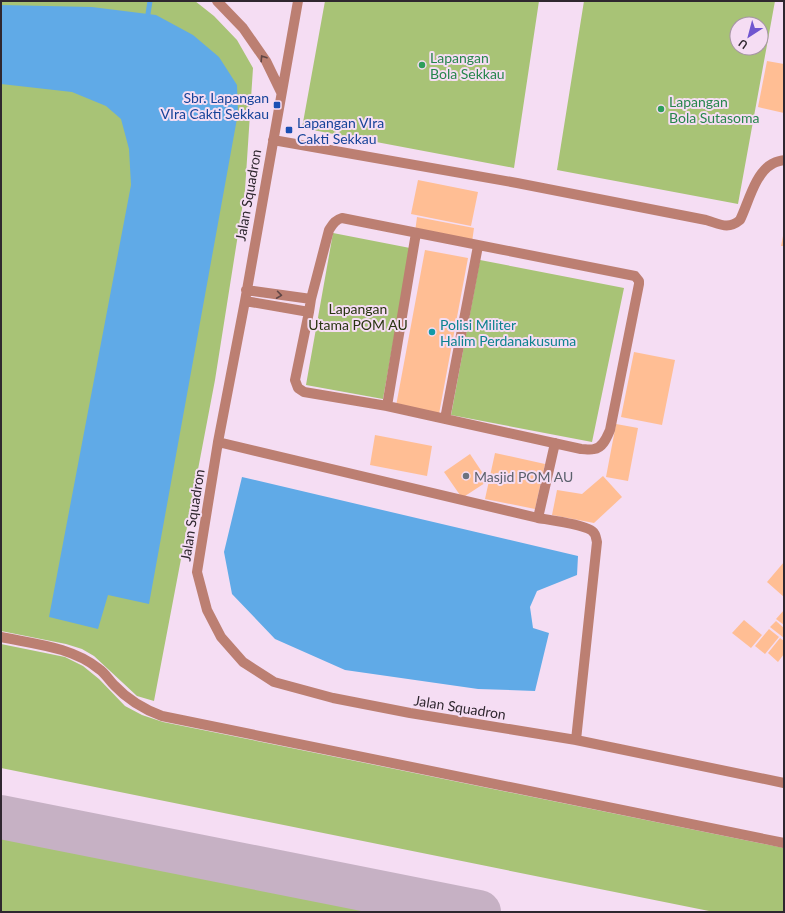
<svg xmlns="http://www.w3.org/2000/svg" width="785" height="913" font-family="Lato,sans-serif">
	<style>
		.green { fill: #a8c376; fill-rule: evenodd }
		.water { fill: #60aae7 }
		.lines { fill: none; stroke-linecap: round; stroke-linejoin: round }
		.stream { stroke: #60aae7; stroke-width: 5 }
		.taxiway { stroke: #c6b1c4; stroke-width: 44 }
		.building { fill: #ffbe94 }
		.minor { stroke: #bc7f72; stroke-width: 10 }
		.oneway { stroke: #604646 }
		.leisure-dot { fill: #2e9e5b; stroke: #f5ddf3; stroke-width: 1.5 }
		.transit-dot { fill: #1a4fb4; stroke: #f5ddf3; stroke-width: 1.5 }
		.culture-dot { fill: #0f9aa8; stroke: #f5ddf3; stroke-width: 1.5 }
		.worship-dot { fill: #6b7280; stroke: #f5ddf3; stroke-width: 1.5 }
		.labels { text-anchor: middle; dominant-baseline: central; stroke-width: 4; stroke-linejoin: round; paint-order: stroke }
		.leisure-label { font-size: 14px; fill: #27864d; stroke: #f5ddf3; text-anchor: start }
		.transit-label { font-size: 14px; fill: #164399; stroke: #f5ddf3; text-anchor: end }
		.street-label { font-size: 14px; fill: #2f272f; stroke: #f5ddf3 }
		.park-label { font-size: 14px; fill: #293511; stroke: #f5ddf3 }
		.culture-label { font-size: 14px; fill: #0d838f; stroke: #f5ddf3; text-anchor: start }
		.worship-label { font-size: 14px; fill: #5b616d; stroke: #f5ddf3; text-anchor: start }
	</style>
	<rect width="100%" height="100%" fill="#f5ddf3"/>
	<path class="green" d="M 1,1 L 195,1 L 214,16 L 237,40 L 253,68 L 245,190 L 215,380 L 154,701 L 137,696 L 94,656 L 82,649 L 66,644 L 1,631 Z
		M 325,1 L 539,1 L 514,168 L 302,128 Z
		M 584,1 L 775,1 L 738,204 L 557,170 ZM 737,24 L 761,24 L 761,48 L 737,48 Z
		M 333,233 L 410,248 L 383,399 L 306,385 Z
		M 480,260 L 624,288 L 592,442 L 451,415 Z
		M 1,644 L 65,657 L 83,666 L 99,679 L 125,706 L 142,715 L 163,722 L 784,848 L 784,912 L 714,912 L 1,768 Z
		M 1,818 L 221,860 L 476,912 L 1,912 Z"/>
	<path class="water" d="M 1,5 L 92,7 L 156,15 L 193,35 L 219,57 L 237,85 L 238,113 L 149,604 L 108,595 L 98,629 L 49,617 L 131,185 L 129,149 L 121,119 L 106,106 L 72,92 L 1,84 Z
		M 242,477 L 578,556 L 577,575 L 537,591 L 530,607 L 533,628 L 549,633 L 535,691 L 478,689 L 345,670 L 275,639 L 232,594 L 224,552 Z"/>
	<g class="lines">
		<path class="stream" d="M 148,14 L 150,1"/>
		<path class="taxiway" d="M 1,817 L 479,912"/>
	</g>
	<path class="building" d="M 767,61 L 784,64 L 784,113 L 758,107 Z
		M 418,180 L 478,192 L 471,226 L 411,214 Z
		M 417,217 L 474,228 L 472,242 L 415,232 Z
		M 783,236 L 784,236 L 784,246 L 781,246 Z
		M 425,250 L 468,258 L 439,414 L 396,406 Z
		M 634,352 L 675,360 L 662,425 L 621,417 Z
		M 616,424 L 638,428 L 628,481 L 606,477 Z
		M 375,435 L 432,446 L 427,476 L 370,465 Z
		M 495,453 L 545,464 L 535,509 L 485,499 Z
		M 470,454 L 488,481 L 462,498 L 444,472 Z
		M 603,476 L 622,497 L 594,523 L 552,515 L 557,490 L 582,494 Z
		M 784,562 L 784,597 L 767,582 Z
		M 784,610 L 784,625 L 776,619 Z
		M 744,620 L 762,635 L 751,648 L 732,633 Z
		M 776,621 L 784,628 L 784,638 L 770,627 Z
		M 769,629 L 779,637 L 765,654 L 755,646 Z
		M 780,638 L 784,641 L 784,654 L 778,662 L 768,653 Z"/>
	<g class="lines">
		<path class="minor" d="M 217,1 L 243,28 L 266,61 L 281,92
			M 298,1 L 245,301 L 218,442 L 197,572 L 207,610 L 221,637 L 243,662 L 274,682 L 333,698 L 410,713 L 576,740 L 784,783
			M 273,140 L 517,183 L 706,220 C 720,224 728,230 740,220 C 748,204 755,173 772,164 C 775,162 780,161 784,160
			M 342,218 L 635,276 L 639,281 L 639,284 L 610,430 C 607,437 603,448 594,449 C 590,450 585,449 581,449 L 387,406 L 304,392 L 298,388 L 295,380 L 309,312 L 311,299 L 329,230 C 333,224 335,220 342,218 Z
			M 246,290 L 311,299
			M 245,301 L 309,312
			M 387,406 L 416,233
			M 445,419 L 478,246
			M 218,442 L 538,518 C 549,520 589,525 594,533 C 596,535 596,539 597,542 L 576,740
			M 538,518 L 555,443
			M 1,637 C 34,644 72,647 99,669 C 105,673 109,680 114,685 C 128,700 143,709 162,716 L 784,843"/>
	</g>
	<defs><path id="oneway-chevron" d="M-2-3.5L2.5 0L-2 3.5" fill="none" stroke-width="1.6" stroke-linecap="round" stroke-linejoin="round"/></defs>
	<g class="oneway">
		<use href="#oneway-chevron" transform="translate(263 58) rotate(-123)"/>
		<use href="#oneway-chevron" transform="translate(279 295) rotate(8)"/>
	</g>
	<g class="leisure-dot">
		<circle cx="422" cy="65" r="4"/>
		<circle cx="661" cy="109" r="4"/>
	</g>
	<g class="transit-dot">
		<rect x="273" y="101" width="8" height="8" rx="2"/>
		<rect x="285" y="126" width="8" height="8" rx="2"/>
	</g>
	<circle class="culture-dot" cx="432" cy="332" r="4"/>
	<circle class="worship-dot" cx="466" cy="476" r="4"/>
	<g class="labels">
		<g class="leisure-label">
			<text x="430" y="57">Lapangan<tspan x="430" dy="16">Bola Sekkau</tspan></text>
			<text x="669" y="101">Lapangan<tspan x="669" dy="16">Bola Sutasoma</tspan></text>
		</g>
		<g class="transit-label">
			<text x="269" y="97">Sbr. Lapangan<tspan x="269" dy="16">VIra Cakti Sekkau</tspan></text>
			<text x="297" y="122" text-anchor="start">Lapangan VIra<tspan x="297" dy="16">Cakti Sekkau</tspan></text>
		</g>
		<g class="street-label">
			<text transform="translate(248 195) rotate(-80)">Jalan Squadron</text>
			<text transform="translate(192 515) rotate(-81)">Jalan Squadron</text>
			<text transform="translate(460 707) rotate(9)">Jalan Squadron</text>
		</g>
		<g class="park-label">
			<text x="358" y="308">Lapangan<tspan x="358" dy="16">Utama POM AU</tspan></text>
		</g>
		<g class="culture-label">
			<text x="440" y="324">Polisi Militer<tspan x="440" dy="16">Halim Perdanakusuma</tspan></text>
		</g>
		<g class="worship-label">
			<text x="474" y="476">Masjid POM AU</text>
		</g>
	</g>
	<rect width="785" height="913" fill="none" stroke="#2f272f" stroke-width="4"/>
	<g transform="translate(749 36) rotate(216)"><circle r="19" fill="#f5ddf3" stroke="#a694a5"/>
	<path d="M0-3L7 15L0 10L-7 15Z" fill="#6f55cf"/>
	<text y="-6" font-size="11" font-weight="bold" text-anchor="middle" fill="#2f272f">U</text>
	</g>
</svg>
